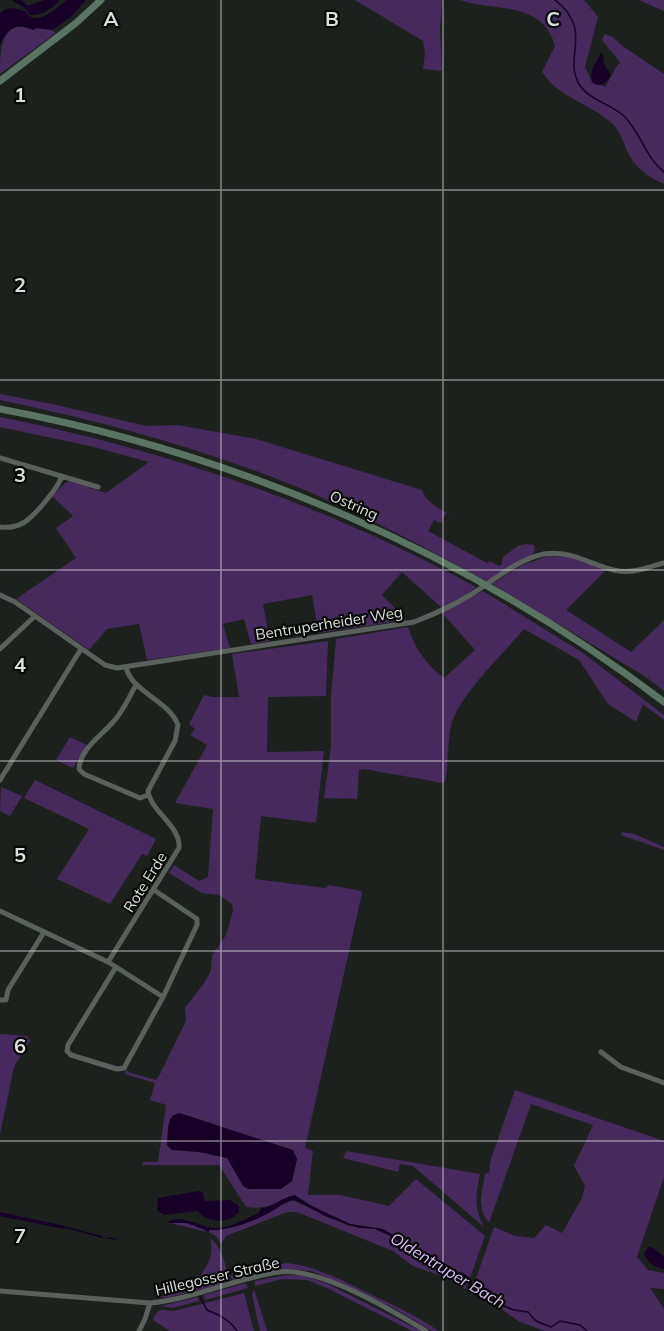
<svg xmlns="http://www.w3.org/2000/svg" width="664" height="1331" font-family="Mulish,sans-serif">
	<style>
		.green { fill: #462a5d; fill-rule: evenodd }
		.water { fill: #160028 }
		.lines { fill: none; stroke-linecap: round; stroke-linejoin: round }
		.stream { stroke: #160028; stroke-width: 1.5 }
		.minor { stroke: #5a605b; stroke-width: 5 }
		.secondary { stroke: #5b7362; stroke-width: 7 }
		.grid { fill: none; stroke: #dcdfdd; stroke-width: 1.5; stroke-opacity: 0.55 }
		.labels { text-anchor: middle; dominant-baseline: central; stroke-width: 4.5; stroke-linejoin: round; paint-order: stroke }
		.street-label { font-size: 15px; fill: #dcdfdd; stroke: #080a08 }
		.water-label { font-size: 16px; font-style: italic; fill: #ddc0fb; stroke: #080a08 }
		.grid-label { font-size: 20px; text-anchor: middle; font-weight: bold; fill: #dcdfdd; stroke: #080a08; stroke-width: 4.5; stroke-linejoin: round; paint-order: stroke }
	</style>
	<rect width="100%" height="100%" fill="#1c211d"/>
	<path class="green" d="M 355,0 L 442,0 L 440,30 L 442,71 L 423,69 L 425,53 L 423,41 Z
		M 459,0 L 584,0 L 598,17 L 585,67 L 592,82 L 605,87 L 618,64 L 621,63 L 604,43 L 602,39 L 605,34 L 613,37 L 621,45 L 664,74 L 664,184 C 648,177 635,168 627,151 C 623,141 620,131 612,123 C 589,103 559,98 542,72 L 555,46 C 543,0 495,12 459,0 Z
		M 639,0 L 664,0 L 664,11 Z
		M 19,26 L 34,30 L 35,28 L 52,30 L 56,33 L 0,74 C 0,56 0,30 19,26 Z
		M 0,394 L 57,405 L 146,426 L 177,425 L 256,439 L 422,490 C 428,506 443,510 457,518 L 446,513 L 441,523 L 434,520 L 428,531 L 487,563 L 490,561 L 499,566 L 502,564 L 503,557 L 518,546 L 526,544 L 534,545 L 535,550 L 532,555 L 486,581 C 432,552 379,522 323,498 C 220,453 110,423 0,400 Z
		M 0,417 C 167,450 327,506 476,587 L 462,598 L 442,608 L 402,572 L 382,595 L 406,620 L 319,633 L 312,595 L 263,604 L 270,641 L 251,644 L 244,619 L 223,624 L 230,648 L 147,660 L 139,624 L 107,629 L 89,650 L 16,599 L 76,558 L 56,528 L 73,516 L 52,496 L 65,483 L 70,481 L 106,493 L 149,462 L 90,446 L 0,427 Z
		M 549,556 L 569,557 L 606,570 L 566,610 L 631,652 L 664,620 L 664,691 L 646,677 L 492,584 L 522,565 Z
		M 483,591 L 583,653 L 664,715 L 664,720 L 643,704 L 636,722 L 608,704 L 579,660 L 524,629 C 504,653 458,696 451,726 C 447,744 449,763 445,782 L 443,783 L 364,769 L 359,770 L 357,799 L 324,798 L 331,746 L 331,697 L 336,639 L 408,627 C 416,650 425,663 444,678 L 475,650 L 442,613 Z
		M 328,641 L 326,696 L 268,697 L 267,752 L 324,751 L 316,823 L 261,816 L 255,879 L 325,888 L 329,885 L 361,891 L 362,893 L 305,1148 L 313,1151 L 308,1194 L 309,1195 L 340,1195 L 389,1206 L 416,1179 L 485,1236 L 470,1278 L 463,1273 L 450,1270 L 383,1229 L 350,1224 L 290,1196 C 272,1204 267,1210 246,1207 L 219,1165 L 142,1165 L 143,1162 L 158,1162 L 166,1105 L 150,1100 L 155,1083 L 125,1074 L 126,1069 L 128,1072 L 156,1080 L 159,1076 L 186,1021 L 185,1008 L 205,982 L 211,970 L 212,955 L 226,935 L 233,911 L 232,904 L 219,895 L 202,893 L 169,873 L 174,865 L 199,881 L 208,877 L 213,809 L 175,803 L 207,745 L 190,735 L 195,729 L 189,724 L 204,695 L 213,697 L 239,697 L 232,654 ZM 179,1113 L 211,1123 L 297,1159 L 292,1181 L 281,1189 L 248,1189 L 227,1158 L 208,1153 L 189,1151 L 167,1140 L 170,1119 Z
		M 70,737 L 87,745 L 73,768 L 56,760 Z
		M 35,780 L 156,839 L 147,856 L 142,854 L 110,904 L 57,879 L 89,829 L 24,798 Z
		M 1,787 L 22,796 L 10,816 L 0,811 Z
		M 622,832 L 634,834 L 664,847 L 664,850 L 621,835 Z
		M 0,1034 L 27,1036 L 30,1041 L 14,1067 L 0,1134 Z
		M 515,1090 L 664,1141 L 664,1177 L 637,1257 L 648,1270 L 664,1273 L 664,1289 L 650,1288 L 664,1309 L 664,1331 L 545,1331 L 520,1322 L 477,1292 L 474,1284 L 494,1227 L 515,1236 L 534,1238 L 546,1225 L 562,1233 L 582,1198 L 585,1186 L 574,1166 L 593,1125 L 531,1104 L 489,1223 C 476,1206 482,1194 485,1174 L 489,1173 L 491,1159 Z
		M 346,1151 L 480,1174 C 476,1196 473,1206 484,1227 L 413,1166 L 400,1164 L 398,1172 L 343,1158 Z
		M 292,1200 L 349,1226 L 375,1229 L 395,1238 L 413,1252 L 449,1273 L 461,1275 L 468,1282 L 465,1289 L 447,1278 L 413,1266 L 393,1251 L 297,1212 L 287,1212 L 226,1236 L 221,1244 L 216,1236 L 209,1232 L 208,1230 C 243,1231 262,1213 292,1200 Z
		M 180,1222 L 200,1227 L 207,1232 L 170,1223 Z
		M 210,1238 C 221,1245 229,1270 227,1283 L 166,1298 L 158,1297 L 197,1286 L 197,1289 L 199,1289 C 197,1268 217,1265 210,1238 Z
		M 288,1263 C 317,1267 342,1280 368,1293 C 392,1304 416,1316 439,1331 L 432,1331 L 395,1309 L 312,1271 L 285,1269 L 233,1280 L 230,1276 L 273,1265 Z
		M 286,1275 L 301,1275 L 326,1283 L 421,1331 L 412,1331 L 327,1288 L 307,1280 L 282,1279 L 255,1286 L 255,1281 Z
		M 246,1283 L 248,1288 L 205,1300 L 204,1295 Z
		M 254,1289 L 267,1331 L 260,1331 L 252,1295 Z
		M 244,1293 L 254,1331 L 170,1331 L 153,1320 L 157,1312 L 161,1310 L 174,1311 Z
		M 198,1297 L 199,1301 L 172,1308 L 161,1306 Z"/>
	<path class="water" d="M 12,0 L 21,0 L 28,6 L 44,0 L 60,0 C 52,9 42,15 30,15 L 26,9 Z
		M 67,0 L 86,0 L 72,16 L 52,30 L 36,28 L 34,30 C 17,23 7,27 0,45 L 0,13 C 8,5 15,9 25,11 C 36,29 56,8 67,0 Z
		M 601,53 L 604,56 L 603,62 L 611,75 C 607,82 600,89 592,82 C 589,70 596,63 601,53 Z
		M 179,1113 L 293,1150 L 297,1159 L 292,1181 L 281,1189 L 248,1189 L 243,1186 L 227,1158 L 199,1152 L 172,1150 L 167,1145 L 168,1126 L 172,1116 Z
		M 198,1191 L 203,1193 L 205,1201 L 230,1200 L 239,1206 L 239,1212 C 230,1224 206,1223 198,1211 L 164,1215 L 157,1210 L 158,1198 Z
		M 295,1195 L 310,1205 L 350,1224 L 383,1229 L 450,1270 L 463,1273 L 470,1278 L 468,1282 L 461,1275 L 449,1273 L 413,1252 L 395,1238 L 375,1229 L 359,1228 L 327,1217 L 295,1200 C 283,1201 275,1211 265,1215 C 248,1224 228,1230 209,1230 L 209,1232 L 188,1223 L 170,1223 L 168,1221 C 184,1215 198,1226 214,1228 C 229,1229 245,1219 259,1213 L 261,1208 C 273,1208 282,1197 295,1195 Z
		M 0,1212 L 65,1226 L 65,1229 L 0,1216 Z
		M 648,1247 L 653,1248 L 664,1257 L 664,1269 C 655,1267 646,1262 644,1253 Z"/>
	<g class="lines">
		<path class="stream" d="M 555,0 C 594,30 563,57 579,84 C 589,100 611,104 624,116 C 641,133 645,157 664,172
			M 65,1227 L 102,1237
			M 108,1238 L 116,1239
			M 467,1279 L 484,1289 L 504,1306 L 514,1310 L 528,1312 L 536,1321 L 551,1327 L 560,1321 L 580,1325 L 587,1331
			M 200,1297 L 207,1310 C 219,1315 229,1319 237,1331"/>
		<path class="minor" d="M 0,458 L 98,487
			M 0,527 C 8,528 16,527 23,523 C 34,517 58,488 62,476
			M 0,595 L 15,602 L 105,665 L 117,668 L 414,622 C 435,614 454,605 472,594 C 494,580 518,559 544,554 C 572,549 593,567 619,571 C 635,573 649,567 664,563
			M 0,649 L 35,616
			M 126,667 C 131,692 169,700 178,725 L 175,741 L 148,791 C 151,812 181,826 179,848 L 108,962 L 116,967 L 68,1045 L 67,1051 L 71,1055 L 117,1069 L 124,1068 L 163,997 L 197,925 L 197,919 L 154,890
			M 136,685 C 129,697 123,712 113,722 C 101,736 80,749 79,769 L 84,774 L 140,798 L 148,795
			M 0,780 L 81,649
			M 0,911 L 108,962
			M 116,967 L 163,997
			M 0,1000 L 6,1000 L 8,990 L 44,932
			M 601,1052 L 621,1067 L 664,1083
			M 0,1291 L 150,1303 C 194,1299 236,1278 279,1272 C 320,1267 391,1310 426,1331
			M 139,1331 L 145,1319 L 150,1303"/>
		<path class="secondary" d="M 0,81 L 76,23 L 101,0
			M 0,409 C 239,454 470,554 664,702"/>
	</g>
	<path class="grid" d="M 221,0 L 221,1331M 443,0 L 443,1331M 0,190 L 664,190M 0,380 L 664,380M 0,570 L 664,570M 0,761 L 664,761M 0,951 L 664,951M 0,1141 L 664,1141"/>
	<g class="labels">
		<g class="street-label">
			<text transform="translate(354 505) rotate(24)">Ostring</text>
			<text transform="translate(329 623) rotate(-9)">Bentruperheider Weg</text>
			<text transform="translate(145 882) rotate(-58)">Rote Erde</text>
			<text transform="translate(217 1276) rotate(-13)">Hillegosser Straße</text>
		</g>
		<g class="water-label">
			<text transform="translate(448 1270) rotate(31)">Oldentruper Bach</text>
		</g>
	</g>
	<g class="grid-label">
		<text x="111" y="26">A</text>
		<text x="332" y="26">B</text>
		<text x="553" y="26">C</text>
		<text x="20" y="102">1</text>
		<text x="20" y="292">2</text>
		<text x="20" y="482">3</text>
		<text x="20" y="672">4</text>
		<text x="20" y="862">5</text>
		<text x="20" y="1053">6</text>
		<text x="20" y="1243">7</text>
	</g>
</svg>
